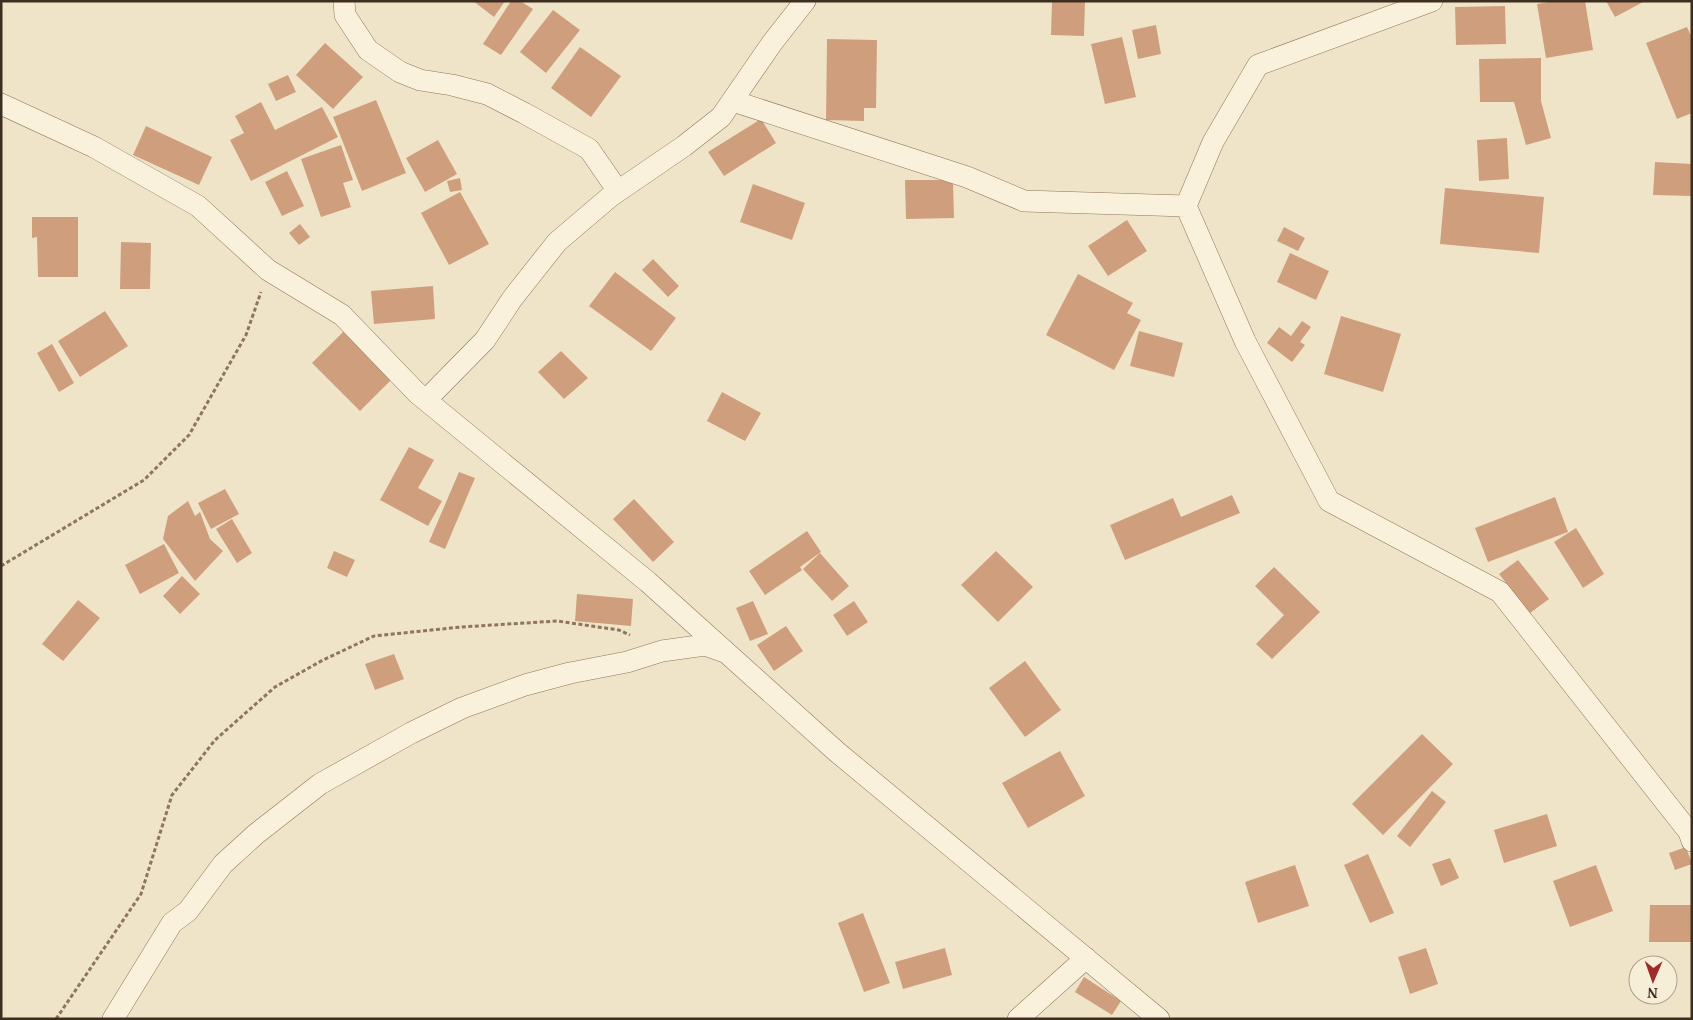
<svg xmlns="http://www.w3.org/2000/svg" width="1693" height="1020" font-family="'PT Serif',serif">
	<style>
		.building { fill: #cf9f7d }
		.lines { fill: none; stroke-linecap: round; stroke-linejoin: round }
		.street-casing { stroke: #8d765c; stroke-width: 22 }
		.path { stroke: #8d765c; stroke-width: 3; stroke-dasharray: 4 2.5; stroke-linecap: butt }
		.street { stroke: #faf1dc; stroke-width: 21 }
	</style>
	<rect width="100%" height="100%" fill="#f0e4c8"/>
	<path class="building" d="M 473,1 L 505,1 L 494,17 Z
		M 511,1 L 520,1 L 533,9 L 501,55 L 483,44 Z
		M 1052,1 L 1085,1 L 1084,36 L 1051,35 Z
		M 1555,1 L 1585,1 L 1593,50 L 1546,58 L 1537,4 Z
		M 1606,1 L 1645,1 L 1615,17 Z
		M 1505,6 L 1506,44 L 1456,45 L 1455,7 Z
		M 553,10 L 580,30 L 546,73 L 520,52 Z
		M 1156,25 L 1161,54 L 1138,59 L 1132,30 Z
		M 1687,27 L 1692,38 L 1692,113 L 1677,119 L 1646,43 Z
		M 1122,37 L 1136,97 L 1105,104 L 1091,44 Z
		M 827,39 L 877,40 L 876,108 L 864,108 L 864,121 L 826,120 Z
		M 325,43 L 363,77 L 333,109 L 296,75 Z
		M 580,47 L 621,76 L 591,117 L 551,88 Z
		M 1541,58 L 1541,101 L 1551,138 L 1526,145 L 1514,102 L 1480,102 L 1479,59 Z
		M 288,75 L 296,92 L 276,101 L 268,84 Z
		M 376,100 L 406,173 L 362,191 L 333,117 Z
		M 261,102 L 275,130 L 322,107 L 338,137 L 251,181 L 230,140 L 244,133 L 235,116 Z
		M 761,119 L 776,143 L 724,176 L 708,152 Z
		M 146,126 L 212,157 L 199,185 L 133,155 Z
		M 1507,138 L 1509,179 L 1479,181 L 1477,140 Z
		M 438,140 L 457,174 L 425,192 L 406,158 Z
		M 341,145 L 353,180 L 343,183 L 351,207 L 321,217 L 301,159 Z
		M 1655,162 L 1692,164 L 1692,196 L 1653,195 Z
		M 287,171 L 304,206 L 282,216 L 265,182 Z
		M 460,178 L 462,190 L 450,192 L 447,181 Z
		M 905,180 L 953,180 L 954,218 L 906,219 Z
		M 753,184 L 805,203 L 792,240 L 740,222 Z
		M 1445,188 L 1544,197 L 1539,253 L 1440,244 Z
		M 460,192 L 489,244 L 449,265 L 421,213 Z
		M 32,217 L 78,217 L 78,277 L 38,277 L 37,237 L 32,238 Z
		M 1127,220 L 1147,251 L 1108,276 L 1088,246 Z
		M 300,224 L 310,237 L 299,245 L 289,233 Z
		M 1284,227 L 1305,238 L 1298,251 L 1277,241 Z
		M 121,242 L 151,243 L 150,289 L 120,289 Z
		M 1290,253 L 1329,271 L 1316,300 L 1277,282 Z
		M 653,259 L 679,286 L 668,297 L 642,270 Z
		M 615,272 L 676,318 L 651,351 L 589,306 Z
		M 1078,274 L 1133,303 L 1127,313 L 1141,320 L 1114,370 L 1046,335 Z
		M 433,286 L 435,319 L 374,324 L 371,291 Z
		M 105,311 L 128,346 L 80,377 L 58,341 Z
		M 1341,316 L 1401,334 L 1383,392 L 1324,374 Z
		M 1302,321 L 1311,327 L 1300,342 L 1305,345 L 1292,362 L 1267,343 L 1279,327 L 1291,336 Z
		M 346,329 L 394,377 L 360,411 L 312,363 Z
		M 1139,331 L 1183,343 L 1174,377 L 1130,366 Z
		M 52,344 L 74,383 L 59,392 L 37,353 Z
		M 561,351 L 588,378 L 564,399 L 538,372 Z
		M 722,392 L 761,413 L 745,441 L 707,421 Z
		M 409,447 L 434,460 L 418,488 L 442,501 L 428,526 L 380,500 Z
		M 459,472 L 475,478 L 445,549 L 429,542 Z
		M 225,489 L 239,514 L 211,529 L 198,503 Z
		M 1232,495 L 1240,513 L 1125,560 L 1110,525 L 1173,498 L 1181,517 Z
		M 1555,497 L 1568,532 L 1488,562 L 1475,528 Z
		M 634,499 L 674,542 L 653,562 L 613,519 Z
		M 188,501 L 195,516 L 200,512 L 210,539 L 223,551 L 195,581 L 163,539 L 168,516 Z
		M 232,519 L 252,553 L 237,563 L 216,529 Z
		M 1576,528 L 1604,574 L 1583,588 L 1554,542 Z
		M 807,531 L 821,552 L 800,567 L 802,570 L 765,595 L 749,571 Z
		M 164,544 L 179,573 L 140,594 L 125,565 Z
		M 334,551 L 355,560 L 347,577 L 327,568 Z
		M 996,551 L 1033,587 L 998,622 L 961,585 Z
		M 820,553 L 849,586 L 832,601 L 803,569 Z
		M 1518,560 L 1549,599 L 1530,613 L 1499,574 Z
		M 1274,567 L 1320,612 L 1272,659 L 1256,644 L 1284,615 L 1255,586 Z
		M 182,576 L 200,594 L 180,614 L 163,596 Z
		M 577,594 L 633,599 L 631,626 L 575,621 Z
		M 78,600 L 100,618 L 63,661 L 42,644 Z
		M 753,601 L 768,634 L 750,641 L 736,608 Z
		M 854,601 L 868,622 L 847,636 L 833,615 Z
		M 786,626 L 803,651 L 774,671 L 757,645 Z
		M 394,654 L 404,679 L 375,690 L 365,664 Z
		M 1025,661 L 1061,710 L 1025,737 L 989,688 Z
		M 1422,734 L 1453,764 L 1383,835 L 1352,804 Z
		M 1060,751 L 1085,796 L 1028,828 L 1002,783 Z
		M 1432,791 L 1446,802 L 1410,847 L 1397,836 Z
		M 1547,814 L 1557,846 L 1504,863 L 1494,830 Z
		M 1686,847 L 1692,864 L 1675,870 L 1669,853 Z
		M 1368,854 L 1394,913 L 1370,923 L 1344,865 Z
		M 1450,858 L 1459,878 L 1441,886 L 1432,864 Z
		M 1295,865 L 1309,906 L 1258,923 L 1245,882 Z
		M 1596,865 L 1613,911 L 1570,927 L 1553,881 Z
		M 1650,905 L 1692,905 L 1691,942 L 1649,942 Z
		M 863,913 L 890,983 L 864,992 L 838,923 Z
		M 945,948 L 952,975 L 903,989 L 895,962 Z
		M 1426,948 L 1438,984 L 1410,994 L 1398,957 Z
		M 1084,977 L 1121,1001 L 1112,1015 L 1075,992 Z"/>
	<g class="lines">
		<g class="street-casing">
			<path id="street" d="M 344,1 L 345,15 L 368,50 L 400,72 L 420,80 L 452,85 L 487,94 L 524,113 L 589,149 L 618,191
				M 1432,1 L 1258,65 L 1213,142 L 1186,206 L 1245,341 L 1329,501 L 1500,592 L 1689,832 L 1692,841
				M 733,101 L 967,177 L 1024,201 L 1186,206
				M 1,104 L 94,147 L 198,206 L 268,270 L 342,315 L 417,393 L 648,582 L 837,752 L 1159,1019
				M 426,400 L 485,340 L 512,299 L 557,242 L 611,196 L 684,146 L 721,117 L 772,43 L 805,1
				M 113,1019 L 172,923 L 188,911 L 223,864 L 256,834 L 320,784 L 411,733 L 462,708 L 525,685 L 570,673 L 627,662 L 662,651 L 705,645 L 725,652
				M 1018,1019 L 1086,958"/>
		</g>
		<path class="path" d="M 1,566 L 144,480 L 189,435 L 246,335 L 261,292
			M 56,1019 L 141,894 L 172,795 L 215,740 L 275,687 L 323,660 L 374,636 L 461,627 L 557,621 L 619,630 L 630,635"/>
		<use href="#street" class="street"/>
	</g>
	<rect width="1693" height="1020" fill="none" stroke="#3d2e20" stroke-width="5"/>
	<g transform="translate(1653 980) rotate(182)"><circle r="24" fill="#f7eed8" stroke="#ada18e"/>
	<path d="M0-4L9 19L0 12L-9 19Z" fill="#9e2a2b"/>
	<text y="-8" font-size="14" font-weight="bold" text-anchor="middle" fill="#3d2e20">N</text>
	</g>
</svg>
